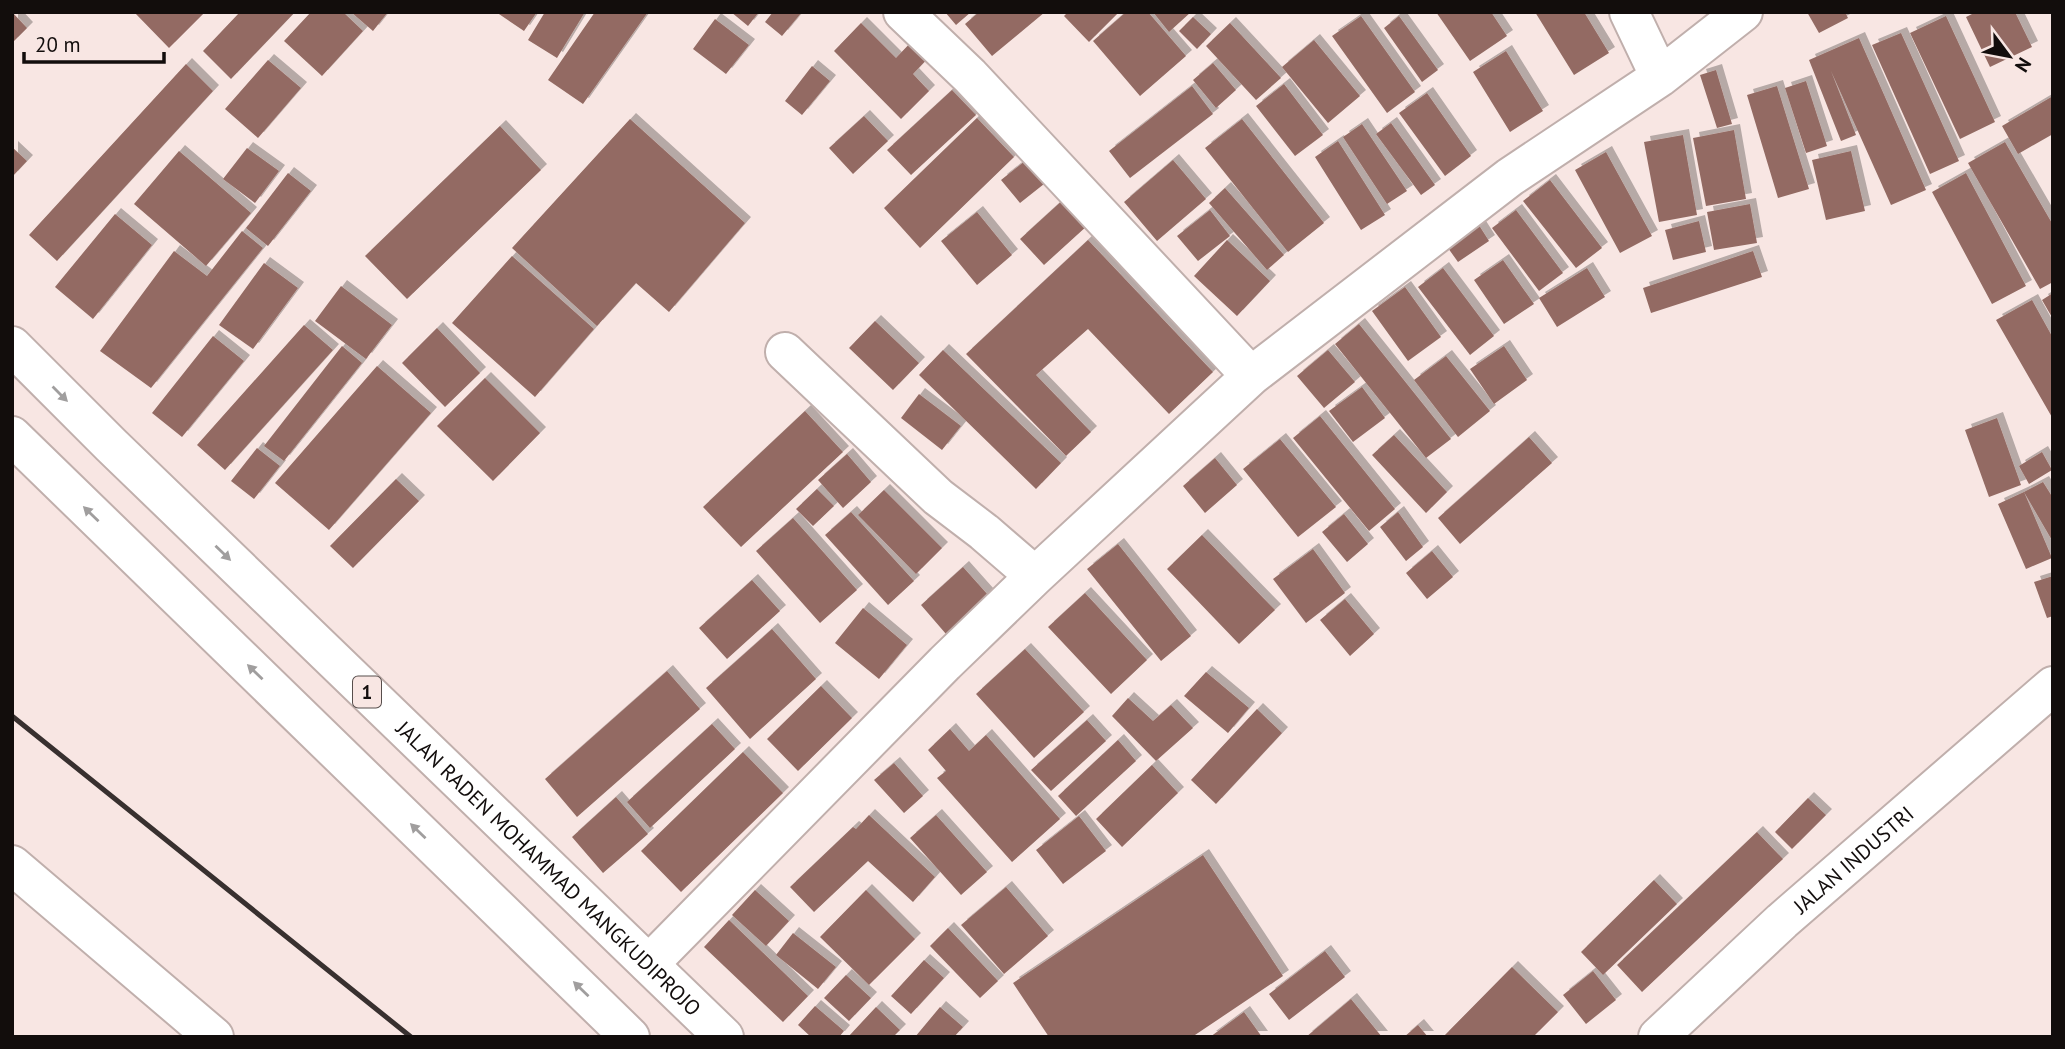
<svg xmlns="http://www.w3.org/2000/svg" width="2065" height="1049" font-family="'PT Sans',sans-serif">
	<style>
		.building { fill: #936b63; filter: url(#shadow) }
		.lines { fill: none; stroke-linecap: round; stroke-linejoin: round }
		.street-casing { stroke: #c0afac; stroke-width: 42 }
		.secondary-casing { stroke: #c0afac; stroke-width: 42 }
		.highway-casing { stroke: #c0afac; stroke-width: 42 }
		.street { stroke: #fff; stroke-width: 38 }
		.secondary { stroke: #fff; stroke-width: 38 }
		.highway { stroke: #fff; stroke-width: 38 }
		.rail { stroke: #38302f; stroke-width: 5 }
		.oneway { fill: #a09e9e }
		.labels { text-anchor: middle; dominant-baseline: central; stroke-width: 7; stroke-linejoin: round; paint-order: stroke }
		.shield { fill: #f8e6e3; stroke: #574e4c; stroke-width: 2 }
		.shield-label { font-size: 19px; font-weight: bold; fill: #120d0c }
		.street-label { font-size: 21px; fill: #120d0c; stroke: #f8e6e3 }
	</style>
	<defs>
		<filter id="shadow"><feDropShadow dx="6" dy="-6" stdDeviation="0" flood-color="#0004"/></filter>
	</defs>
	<rect width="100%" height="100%" fill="#f8e6e3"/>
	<path class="building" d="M 12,12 L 27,28 L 12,43 Z
		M 134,12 L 205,12 L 169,48 Z
		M 240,12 L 295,12 L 231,79 L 203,51 Z
		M 311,12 L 343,12 L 363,31 L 322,76 L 284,41 Z
		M 351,12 L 388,12 L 373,31 Z
		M 496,12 L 537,12 L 524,31 Z
		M 545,12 L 585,12 L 557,58 L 528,40 Z
		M 595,12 L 648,12 L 583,104 L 548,80 Z
		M 731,12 L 759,12 L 748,26 Z
		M 773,12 L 802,12 L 782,36 L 765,22 Z
		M 945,12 L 971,12 L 956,25 Z
		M 979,12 L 1045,12 L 992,56 L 965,24 Z
		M 1068,12 L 1119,12 L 1089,42 L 1064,16 Z
		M 1126,12 L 1148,12 L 1186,56 L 1140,96 L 1093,41 Z
		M 1153,12 L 1191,12 L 1169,32 Z
		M 1436,12 L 1491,12 L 1507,36 L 1470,61 Z
		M 1535,12 L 1584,12 L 1609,53 L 1574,75 Z
		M 1807,12 L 1845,12 L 1848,18 L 1819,33 Z
		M 1976,12 L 2015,12 L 2032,47 L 1990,67 L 1966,17 Z
		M 1361,16 L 1415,92 L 1387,113 L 1332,36 Z
		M 1399,16 L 1438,70 L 1422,82 L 1384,28 Z
		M 1946,16 L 1995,122 L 1960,139 L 1910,33 Z
		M 1193,17 L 1211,34 L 1197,49 L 1179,31 Z
		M 715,19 L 749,45 L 726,74 L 693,49 Z
		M 861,23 L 896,58 L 914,39 L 931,55 L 913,74 L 929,91 L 901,119 L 834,51 Z
		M 1230,23 L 1281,78 L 1256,100 L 1206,46 Z
		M 1901,33 L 1959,161 L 1930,174 L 1872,45 Z
		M 1859,38 L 1926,190 L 1891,205 L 1831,71 L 1856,135 L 1841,141 L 1809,60 Z
		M 1314,40 L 1360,96 L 1328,123 L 1282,67 Z
		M 1506,51 L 1543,111 L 1510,132 L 1473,72 Z
		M 268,60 L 301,88 L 258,138 L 225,109 Z
		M 1213,63 L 1236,90 L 1216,108 L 1193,80 Z
		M 186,64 L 213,91 L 57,261 L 29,235 Z
		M 812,66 L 830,81 L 802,115 L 785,101 Z
		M 1716,70 L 1732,124 L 1717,128 L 1700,75 Z
		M 1806,81 L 1827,146 L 1806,153 L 1785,88 Z
		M 1284,84 L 1323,135 L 1295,156 L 1256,106 Z
		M 1192,86 L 1213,114 L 1130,178 L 1109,151 Z
		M 1777,86 L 1809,189 L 1778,198 L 1747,95 Z
		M 952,90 L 976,115 L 911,175 L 887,150 Z
		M 1427,93 L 1471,156 L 1445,176 L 1399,113 Z
		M 2053,96 L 2053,134 L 2018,154 L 2002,126 Z
		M 864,116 L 888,141 L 853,174 L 829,148 Z
		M 977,118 L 1014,157 L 920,248 L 884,208 Z
		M 630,119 L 745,223 L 669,312 L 636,283 L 597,326 L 512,248 Z
		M 1242,119 L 1324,223 L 1288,252 L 1205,148 Z
		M 1391,123 L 1435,185 L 1421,195 L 1376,134 Z
		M 1362,124 L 1407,191 L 1387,204 L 1343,137 Z
		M 500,126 L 541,170 L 407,299 L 365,256 Z
		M 1734,130 L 1746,199 L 1706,206 L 1693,138 Z
		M 1683,135 L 1697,215 L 1659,222 L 1644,142 Z
		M 1338,141 L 1385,215 L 1361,230 L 1315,157 Z
		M 2005,142 L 2053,225 L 2053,282 L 2040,289 L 1968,163 Z
		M 12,147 L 27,161 L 12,177 Z
		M 247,148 L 279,171 L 255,203 L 223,179 Z
		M 179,151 L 251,213 L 206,266 L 134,204 Z
		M 1851,151 L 1865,211 L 1826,220 L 1812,160 Z
		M 1606,152 L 1652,236 L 1620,253 L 1575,170 Z
		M 1173,160 L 1206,199 L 1157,241 L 1124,202 Z
		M 1025,161 L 1044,184 L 1020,203 L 1001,180 Z
		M 288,173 L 311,191 L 268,246 L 246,228 Z
		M 1966,173 L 2026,286 L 1992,304 L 1932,192 Z
		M 1550,180 L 1602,248 L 1576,268 L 1523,201 Z
		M 1225,188 L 1284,255 L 1267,270 L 1209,203 Z
		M 1065,198 L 1088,225 L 1044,265 L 1020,239 Z
		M 1750,204 L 1757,243 L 1714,250 L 1707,212 Z
		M 1210,210 L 1230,236 L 1198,261 L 1177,236 Z
		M 1516,210 L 1563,273 L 1539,291 L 1492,228 Z
		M 977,212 L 1012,255 L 977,285 L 941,241 Z
		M 115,214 L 152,245 L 93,319 L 55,287 Z
		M 1475,219 L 1489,241 L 1458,262 L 1443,241 Z
		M 1699,221 L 1706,252 L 1673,260 L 1665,230 Z
		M 242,231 L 263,248 L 151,388 L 100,351 L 174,251 L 207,276 Z
		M 1088,240 L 1213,372 L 1169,414 L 1088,329 L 1036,375 L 1091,432 L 1066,456 L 966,354 Z
		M 1227,240 L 1270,281 L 1237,316 L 1194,276 Z
		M 1753,251 L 1762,277 L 1651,313 L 1643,288 Z
		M 512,256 L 594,329 L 535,397 L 452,323 Z
		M 1503,260 L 1534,304 L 1504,324 L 1474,280 Z
		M 264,263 L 298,288 L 253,349 L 219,325 Z
		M 1443,268 L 1494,336 L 1470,355 L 1418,287 Z
		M 1587,268 L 1605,297 L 1557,327 L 1539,298 Z
		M 341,286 L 392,325 L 366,359 L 315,321 Z
		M 1405,287 L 1441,337 L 1408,361 L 1372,311 Z
		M 2053,293 L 2053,319 L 2042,300 Z
		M 2032,300 L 2053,338 L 2053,419 L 1996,320 Z
		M 875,321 L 919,363 L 893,390 L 849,348 Z
		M 1359,324 L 1451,439 L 1426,458 L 1335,344 Z
		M 304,325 L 333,350 L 225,470 L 197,445 Z
		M 437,328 L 480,373 L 445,407 L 402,363 Z
		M 213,336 L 244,361 L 182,437 L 152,413 Z
		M 342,346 L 362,363 L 284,461 L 264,446 Z
		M 1504,346 L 1527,380 L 1494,404 L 1470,369 Z
		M 943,350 L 1061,463 L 1036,489 L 919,375 Z
		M 1328,350 L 1355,382 L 1324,408 L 1297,376 Z
		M 1446,356 L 1490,411 L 1458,437 L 1414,380 Z
		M 377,366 L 431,413 L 329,530 L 275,483 Z
		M 485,378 L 540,433 L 493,481 L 437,426 Z
		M 1362,387 L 1385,418 L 1353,442 L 1329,411 Z
		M 919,394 L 961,426 L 942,450 L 901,418 Z
		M 805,411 L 843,452 L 741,547 L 703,507 Z
		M 1320,416 L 1395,509 L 1369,531 L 1293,438 Z
		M 1997,418 L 2021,485 L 1989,497 L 1965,430 Z
		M 1394,435 L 1447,492 L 1426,513 L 1372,455 Z
		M 1529,437 L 1552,463 L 1460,544 L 1438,518 Z
		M 1280,439 L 1336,507 L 1298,537 L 1243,469 Z
		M 257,448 L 280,466 L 254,499 L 231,481 Z
		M 2042,452 L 2052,470 L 2029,484 L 2019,466 Z
		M 847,454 L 871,482 L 843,508 L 818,480 Z
		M 1215,458 L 1237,485 L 1205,513 L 1183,486 Z
		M 396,479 L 419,501 L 353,568 L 330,546 Z
		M 2043,482 L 2053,498 L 2053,542 L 2024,492 Z
		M 817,489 L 834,506 L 813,526 L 796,509 Z
		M 884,490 L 942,548 L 916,574 L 858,515 Z
		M 2024,492 L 2052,558 L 2026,569 L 1998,504 Z
		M 851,512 L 914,581 L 888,605 L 825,535 Z
		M 1398,512 L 1423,547 L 1406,561 L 1380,527 Z
		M 1344,514 L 1368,544 L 1347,562 L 1322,532 Z
		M 793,518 L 857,590 L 820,623 L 756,551 Z
		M 1202,535 L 1275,610 L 1239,644 L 1167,569 Z
		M 1118,544 L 1191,636 L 1161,661 L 1087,569 Z
		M 1313,549 L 1345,593 L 1306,623 L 1273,579 Z
		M 1432,551 L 1453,577 L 1427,599 L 1406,573 Z
		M 963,567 L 988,595 L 946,634 L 921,605 Z
		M 2053,576 L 2053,616 L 2047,618 L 2034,582 Z
		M 752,580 L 780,611 L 727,659 L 699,628 Z
		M 1085,593 L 1147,660 L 1111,694 L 1048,627 Z
		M 1345,599 L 1374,634 L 1350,656 L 1320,620 Z
		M 863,608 L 907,645 L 879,679 L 835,643 Z
		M 772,629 L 816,679 L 750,739 L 706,688 Z
		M 1025,649 L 1084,712 L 1034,758 L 976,694 Z
		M 667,671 L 700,709 L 577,817 L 545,779 Z
		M 1206,672 L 1249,708 L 1228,733 L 1184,696 Z
		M 821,686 L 852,718 L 798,771 L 767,739 Z
		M 1128,698 L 1153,721 L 1171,705 L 1193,728 L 1156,761 L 1112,716 Z
		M 1257,709 L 1282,733 L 1216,804 L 1191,780 Z
		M 1087,720 L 1106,741 L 1051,791 L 1031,770 Z
		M 712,724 L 735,749 L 650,828 L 627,802 Z
		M 950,729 L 969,751 L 986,735 L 1060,819 L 1012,862 L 937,778 L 946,771 L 928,750 Z
		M 1118,740 L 1136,761 L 1076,816 L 1058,796 Z
		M 743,752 L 783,793 L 681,892 L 641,851 Z
		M 894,763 L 923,796 L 904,813 L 874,780 Z
		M 1152,765 L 1178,793 L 1122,847 L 1096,819 Z
		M 616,797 L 648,834 L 603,873 L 572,837 Z
		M 1808,798 L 1826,815 L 1792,849 L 1775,832 Z
		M 869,815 L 935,877 L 913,902 L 868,861 L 814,912 L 790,887 L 853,827 L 856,829 Z
		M 936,815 L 987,872 L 961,895 L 910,838 Z
		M 1079,816 L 1106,851 L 1063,884 L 1036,850 Z
		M 1757,832 L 1783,859 L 1642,992 L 1617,965 Z
		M 1203,855 L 1283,976 L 1192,1037 L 1049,1037 L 1013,983 Z
		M 1654,880 L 1677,904 L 1603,975 L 1581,952 Z
		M 1006,887 L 1048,936 L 1004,974 L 961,925 Z
		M 755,890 L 789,921 L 766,946 L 732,915 Z
		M 866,890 L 915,939 L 869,985 L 820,937 Z
		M 729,920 L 808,996 L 783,1022 L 704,947 Z
		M 948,928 L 998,981 L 980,998 L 930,946 Z
		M 793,933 L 836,967 L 818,989 L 776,955 Z
		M 1325,951 L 1345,977 L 1289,1020 L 1269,994 Z
		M 924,960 L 944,978 L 911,1014 L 891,996 Z
		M 1512,967 L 1558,1012 L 1533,1037 L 1443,1037 Z
		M 1593,971 L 1616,1000 L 1586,1024 L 1563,995 Z
		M 846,975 L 871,998 L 849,1021 L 824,998 Z
		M 1351,999 L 1382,1037 L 1306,1037 Z
		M 815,1006 L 844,1031 L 839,1037 L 811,1037 L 798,1025 Z
		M 876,1007 L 900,1030 L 893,1037 L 848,1037 Z
		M 940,1007 L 963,1027 L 954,1037 L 915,1037 Z
		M 1244,1012 L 1262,1037 L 1210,1037 Z
		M 1418,1025 L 1428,1037 L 1404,1037 Z"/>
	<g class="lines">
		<g class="street-casing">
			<path id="street" d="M 903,12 L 970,76 L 1251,376
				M 1629,12 L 1660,77
				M 785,352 L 938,497 L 984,532 L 1035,576
				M 12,865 L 214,1037
				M 649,964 L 945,663 L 1035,576 L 1251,376 L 1510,177 L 1660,77 L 1743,12"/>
		</g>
		<g class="secondary-casing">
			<g id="secondary">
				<path id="s1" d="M 1658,1037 L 1782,921 L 2053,686"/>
			</g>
		</g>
		<g class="highway-casing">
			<g id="highway">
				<path id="s2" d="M 12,346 L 111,445 L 724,1037"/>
				<path d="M 12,436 L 630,1037"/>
			</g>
		</g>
		<use href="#street" class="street"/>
		<use href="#secondary" class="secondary"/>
		<use href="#highway" class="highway"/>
		<path class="rail" d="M 12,716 L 411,1037"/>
	</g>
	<defs><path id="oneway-solid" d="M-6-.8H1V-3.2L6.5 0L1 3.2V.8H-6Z" transform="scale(1.75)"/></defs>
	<g class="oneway">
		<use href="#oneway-solid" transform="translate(60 394) rotate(45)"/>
		<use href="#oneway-solid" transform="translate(91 514) rotate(-136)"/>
		<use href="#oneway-solid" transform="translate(223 553) rotate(44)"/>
		<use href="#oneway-solid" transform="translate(255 672) rotate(-136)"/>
		<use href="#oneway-solid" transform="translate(418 831) rotate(-136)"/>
		<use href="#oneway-solid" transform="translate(581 989) rotate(-136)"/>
	</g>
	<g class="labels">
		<rect class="shield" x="353" y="676.5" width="28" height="31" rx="5"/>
		<g class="shield-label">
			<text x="367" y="692">1</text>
		</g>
		<g class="street-label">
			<text stroke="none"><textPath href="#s1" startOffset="264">JALAN INDUSTRI</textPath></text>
			<text stroke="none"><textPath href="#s2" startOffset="749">JALAN RADEN MOHAMMAD MANGKUDIPROJO</textPath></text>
		</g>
	</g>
	<rect width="2065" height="1049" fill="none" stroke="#120d0c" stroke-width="28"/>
	<g transform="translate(2009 56) rotate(122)" stroke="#f8e6e3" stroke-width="5" paint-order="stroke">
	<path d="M0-5L12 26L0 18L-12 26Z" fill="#120d0c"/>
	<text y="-10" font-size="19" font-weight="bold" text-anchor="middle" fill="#120d0c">N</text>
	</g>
	<path d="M24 52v10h140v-10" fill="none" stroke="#120d0c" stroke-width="3.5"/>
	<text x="35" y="52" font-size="21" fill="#120d0c" stroke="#f8e6e3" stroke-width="5" paint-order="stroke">20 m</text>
</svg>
